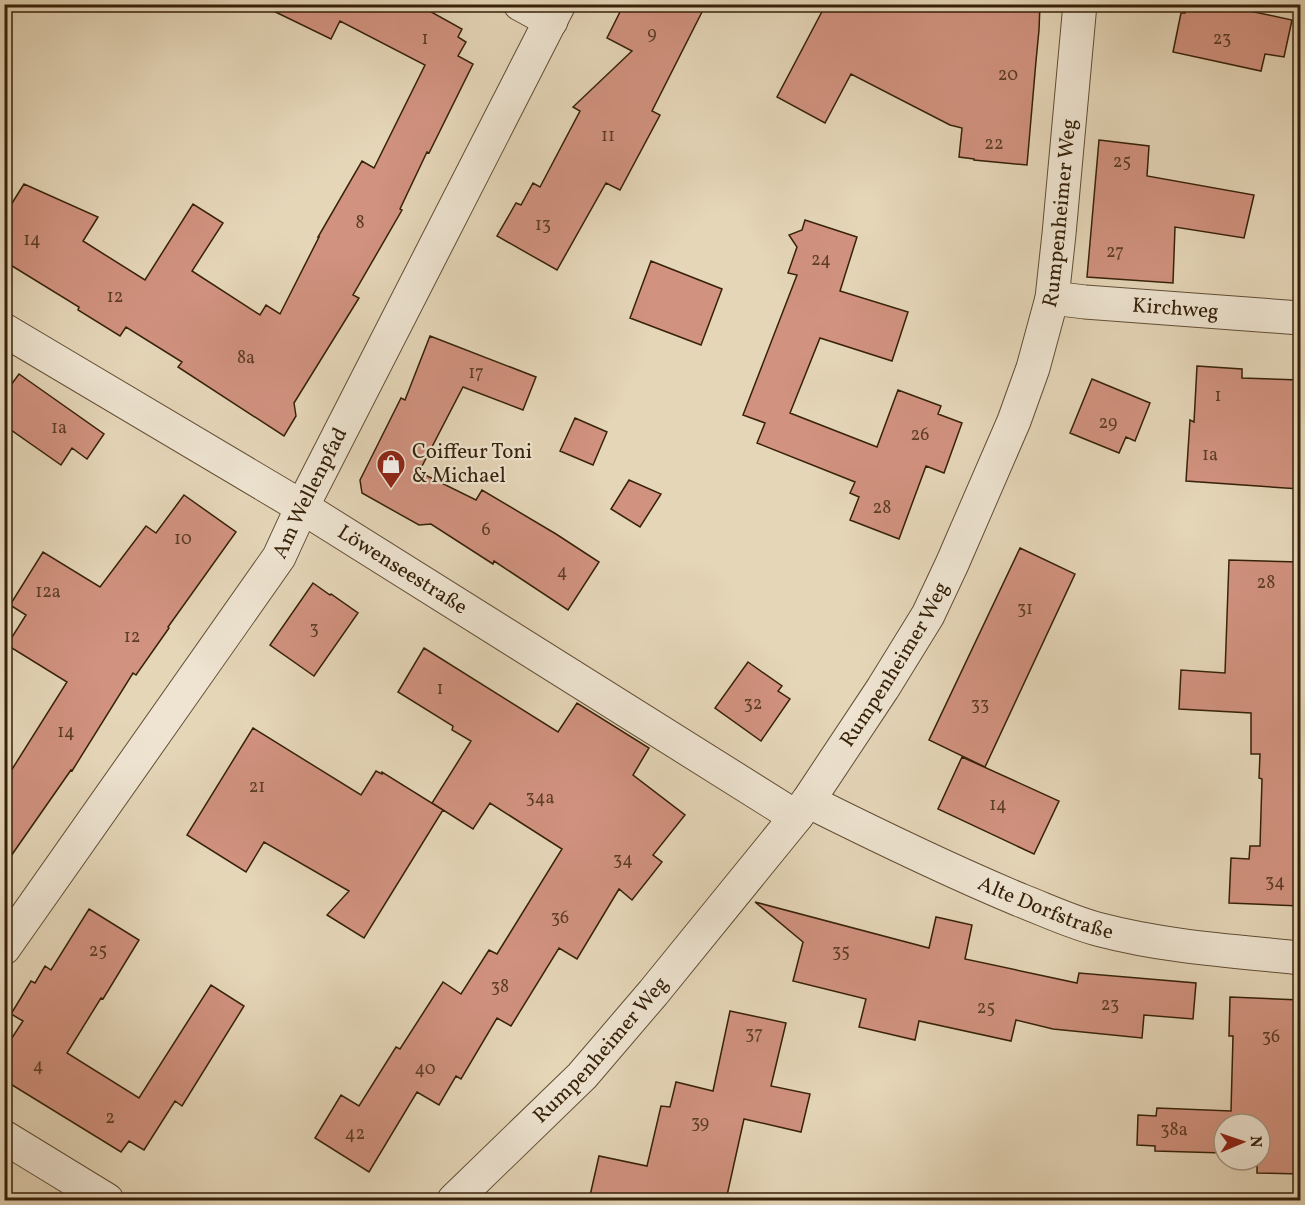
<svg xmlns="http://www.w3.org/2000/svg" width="1305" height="1205" font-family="Vollkorn,serif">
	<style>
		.building { fill: #d1927f; stroke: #362109; stroke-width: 1.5 }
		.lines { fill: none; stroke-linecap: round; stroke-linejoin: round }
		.minor-casing { stroke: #624e35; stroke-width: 35 }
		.minor { stroke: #eee4d1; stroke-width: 33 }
		.labels { text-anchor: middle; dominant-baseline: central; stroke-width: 4.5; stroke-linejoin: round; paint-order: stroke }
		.number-label { font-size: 18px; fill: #5d3d26 }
		.street-label { font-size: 21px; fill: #362109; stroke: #eee4d1 }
		.poi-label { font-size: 21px; fill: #362109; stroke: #eee4d1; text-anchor: start }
	</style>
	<rect width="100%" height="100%" fill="#e5d6b8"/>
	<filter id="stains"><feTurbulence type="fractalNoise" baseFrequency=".00333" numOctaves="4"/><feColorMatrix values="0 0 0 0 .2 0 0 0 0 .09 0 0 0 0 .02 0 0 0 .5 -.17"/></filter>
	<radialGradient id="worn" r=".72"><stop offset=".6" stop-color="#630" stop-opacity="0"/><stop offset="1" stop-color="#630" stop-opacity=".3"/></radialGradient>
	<path class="building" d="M 259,4 L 417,4 L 462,29 L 458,37 L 466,42 L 458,56 L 473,64 L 429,153 L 427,152 L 400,209 L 402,210 L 353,295 L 359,298 L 294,403 L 296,416 L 284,436 L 178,367 L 182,362 L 126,327 L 120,336 L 78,310 L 79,307 L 4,261 L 4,216 L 24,184 L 98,217 L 83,241 L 145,280 L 193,204 L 223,223 L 192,271 L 260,315 L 266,305 L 280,314 L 319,237 L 318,237 L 362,161 L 374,168 L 425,65 L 340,21 L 331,39 Z
		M 624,4 L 706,4 L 652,111 L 660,115 L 620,190 L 606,183 L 557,270 L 497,236 L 516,203 L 521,205 L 533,183 L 540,187 L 580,111 L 573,107 L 632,51 L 607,38 Z
		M 826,4 L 1040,4 L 1039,30 L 1036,61 L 1027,165 L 974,160 L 974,159 L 959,157 L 962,128 L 950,125 L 851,74 L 825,123 L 777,97 Z
		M 1187,4 L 1221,11 L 1222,5 L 1292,20 L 1284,57 L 1265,54 L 1261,71 L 1173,52 L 1181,13 L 1185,13 Z
		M 1099,140 L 1149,146 L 1147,176 L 1254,195 L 1244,238 L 1175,227 L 1173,283 L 1087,277 Z
		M 805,220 L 857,237 L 840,291 L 908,312 L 892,361 L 820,338 L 790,413 L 877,447 L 898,390 L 941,406 L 938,414 L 962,423 L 944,473 L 926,466 L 899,539 L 850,520 L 859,497 L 850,493 L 855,482 L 757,443 L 765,423 L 743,415 L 797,275 L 788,273 L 797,247 L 789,235 L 802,230 Z
		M 651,261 L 722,289 L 701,345 L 630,318 Z
		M 430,336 L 536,377 L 523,410 L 463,387 L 419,472 L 476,500 L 482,490 L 556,534 L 599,562 L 568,610 L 494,561 L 493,564 L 431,524 L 419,525 L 362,493 L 360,480 L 401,398 L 405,400 Z
		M 1197,366 L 1242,369 L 1242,378 L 1300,380 L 1300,489 L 1186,481 L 1190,420 L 1194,422 Z
		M 19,374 L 104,434 L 87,459 L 72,448 L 61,465 L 4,425 L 4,387 L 8,389 Z
		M 1092,379 L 1150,403 L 1135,441 L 1126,437 L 1119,453 L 1070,433 Z
		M 575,418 L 607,432 L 593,465 L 560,451 Z
		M 629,480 L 661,494 L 640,527 L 611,509 Z
		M 184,495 L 236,532 L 168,627 L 169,628 L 136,675 L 133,673 L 72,771 L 71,770 L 4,866 L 4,782 L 67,682 L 7,645 L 26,615 L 10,605 L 43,552 L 100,587 L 146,526 L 156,533 Z
		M 1020,548 L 1075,574 L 985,767 L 929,740 Z
		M 1229,560 L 1300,562 L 1300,906 L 1229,903 L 1231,858 L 1249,859 L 1250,846 L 1260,846 L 1262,779 L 1259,778 L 1260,754 L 1251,754 L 1251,713 L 1179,709 L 1181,670 L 1225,673 Z
		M 313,583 L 330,595 L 331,594 L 358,613 L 314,676 L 270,645 Z
		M 424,648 L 558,732 L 577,703 L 649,748 L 633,775 L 685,815 L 653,855 L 662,862 L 632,900 L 619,889 L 577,959 L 559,948 L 511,1026 L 497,1018 L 461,1079 L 456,1076 L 439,1105 L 417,1092 L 369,1172 L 315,1138 L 341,1095 L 359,1106 L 396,1047 L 400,1049 L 443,982 L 461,994 L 489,950 L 497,954 L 562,849 L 490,803 L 473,829 L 432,803 L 471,741 L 452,730 L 453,726 L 398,692 Z
		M 748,662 L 782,686 L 778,691 L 790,699 L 761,741 L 715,708 Z
		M 253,728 L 361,795 L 376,771 L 382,774 L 382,772 L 443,810 L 364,938 L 327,915 L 349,891 L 264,842 L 246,872 L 187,835 Z
		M 962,757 L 1059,801 L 1034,854 L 938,809 Z
		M 755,902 L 929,948 L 936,917 L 972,925 L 965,959 L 1077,983 L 1079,973 L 1196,983 L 1193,1019 L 1144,1015 L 1142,1038 L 1053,1029 L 1016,1020 L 1011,1041 L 919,1021 L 915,1040 L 859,1027 L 866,999 L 793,981 L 803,942 Z
		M 89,909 L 139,940 L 103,999 L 101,998 L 67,1053 L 139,1098 L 211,985 L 244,1006 L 182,1106 L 175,1101 L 144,1150 L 129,1141 L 121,1152 L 4,1080 L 4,1050 L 23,1021 L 11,1014 L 31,981 L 35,983 L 45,966 L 51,970 Z
		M 1230,997 L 1300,1000 L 1300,1075 L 1296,1075 L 1294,1136 L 1300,1136 L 1300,1174 L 1257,1173 L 1257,1160 L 1260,1160 L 1260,1124 L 1224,1124 L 1224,1153 L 1155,1151 L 1155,1146 L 1137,1145 L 1138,1115 L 1156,1116 L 1157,1108 L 1231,1111 L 1233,1036 L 1229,1036 Z
		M 730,1011 L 786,1023 L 771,1086 L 810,1094 L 801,1132 L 744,1119 L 726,1200 L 589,1200 L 599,1156 L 647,1166 L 661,1106 L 670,1107 L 676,1082 L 713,1091 Z"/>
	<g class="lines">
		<g class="minor-casing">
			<g id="minor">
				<path d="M 520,4 L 551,21"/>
				<path id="s1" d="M 1052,298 L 1085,302 L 1300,318"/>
				<path id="s2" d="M 4,330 L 302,507 L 796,817"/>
				<path id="s3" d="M 808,801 C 878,836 948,870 1020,900 C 1046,910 1073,923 1101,930 C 1166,947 1234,951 1300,958"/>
				<path id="s4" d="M 4,948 L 279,557 L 302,507 L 559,4"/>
				<path d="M 4,1137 L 107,1200"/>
				<path id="s5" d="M 454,1200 L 582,1076 L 653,993 L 796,817 L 808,801 L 883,688 L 928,615 L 952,564 L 1014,421 L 1033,368 L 1052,298 L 1059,234 L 1080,4"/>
			</g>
		</g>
		<use href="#minor" class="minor"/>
	</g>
	<defs>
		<g id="shop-pin" transform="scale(1.5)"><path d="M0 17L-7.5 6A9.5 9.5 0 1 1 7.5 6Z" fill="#8f2418" stroke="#eee4d1"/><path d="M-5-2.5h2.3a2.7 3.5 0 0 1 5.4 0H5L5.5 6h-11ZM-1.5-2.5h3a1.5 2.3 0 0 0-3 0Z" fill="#fff"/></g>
	</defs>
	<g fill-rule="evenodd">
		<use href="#shop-pin" x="391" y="464"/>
	</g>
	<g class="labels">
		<g class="number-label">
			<text x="652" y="34">9</text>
			<text x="425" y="39">1</text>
			<text x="1222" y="39">23</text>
			<text x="1008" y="75">20</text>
			<text x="608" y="136">11</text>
			<text x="994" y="144">22</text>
			<text x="1122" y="162">25</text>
			<text x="360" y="223">8</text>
			<text x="543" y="225">13</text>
			<text x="32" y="240">14</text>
			<text x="1115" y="252">27</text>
			<text x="821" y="260">24</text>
			<text x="115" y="297">12</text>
			<text x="246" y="358">8a</text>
			<text x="476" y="373">17</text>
			<text x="1218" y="396">1</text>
			<text x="1108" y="423">29</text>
			<text x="59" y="428">1a</text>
			<text x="920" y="435">26</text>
			<text x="1210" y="455">1a</text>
			<text x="882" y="508">28</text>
			<text x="486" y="530">6</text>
			<text x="183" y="539">10</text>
			<text x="562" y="572">4</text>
			<text x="1266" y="583">28</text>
			<text x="48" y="592">12a</text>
			<text x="1025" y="609">31</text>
			<text x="314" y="629">3</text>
			<text x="132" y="637">12</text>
			<text x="440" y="689">1</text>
			<text x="753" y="704">32</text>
			<text x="980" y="705">33</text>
			<text x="66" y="732">14</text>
			<text x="257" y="787">21</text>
			<text x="540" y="798">34a</text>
			<text x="998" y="805">14</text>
			<text x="623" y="860">34</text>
			<text x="1275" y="882">34</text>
			<text x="560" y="918">36</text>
			<text x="98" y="951">25</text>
			<text x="841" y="952">35</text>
			<text x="500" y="987">38</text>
			<text x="1110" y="1005">23</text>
			<text x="986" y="1008">25</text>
			<text x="754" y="1034">37</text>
			<text x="1271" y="1037">36</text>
			<text x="38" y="1066">4</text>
			<text x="425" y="1069">40</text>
			<text x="110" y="1118">2</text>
			<text x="700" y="1123">39</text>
			<text x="1174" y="1130">38a</text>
			<text x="355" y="1134">42</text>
		</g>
		<g class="street-label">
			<text stroke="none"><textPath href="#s5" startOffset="1182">Rumpenheimer Weg</textPath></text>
			<text stroke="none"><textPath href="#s1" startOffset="124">Kirchweg</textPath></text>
			<text stroke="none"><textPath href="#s4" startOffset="549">Am Wellenpfad</textPath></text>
			<text stroke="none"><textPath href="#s2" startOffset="465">Löwenseestraße</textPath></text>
			<text stroke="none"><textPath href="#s5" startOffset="696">Rumpenheimer Weg</textPath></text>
			<text stroke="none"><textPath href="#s3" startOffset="261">Alte Dorfstraße</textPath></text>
			<text stroke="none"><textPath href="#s5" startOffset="210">Rumpenheimer Weg</textPath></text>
		</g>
		<g class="poi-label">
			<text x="412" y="452">Coiffeur Toni<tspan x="412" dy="24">&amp; Michael</tspan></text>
		</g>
	</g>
	<rect width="1305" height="1205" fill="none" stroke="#e5d6b8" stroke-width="24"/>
	<rect x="6" y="6" width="1293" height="1193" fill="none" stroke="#362109" stroke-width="3"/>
	<rect x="12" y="12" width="1281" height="1181" fill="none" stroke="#362109" stroke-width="1.5"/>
	<g transform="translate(1242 1142) rotate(88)"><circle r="28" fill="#eee4d1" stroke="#a49681" stroke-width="1.5"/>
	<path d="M0-4.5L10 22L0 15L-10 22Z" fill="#8f2418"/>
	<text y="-9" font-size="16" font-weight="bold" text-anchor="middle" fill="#362109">N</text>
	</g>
	<rect width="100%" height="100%" filter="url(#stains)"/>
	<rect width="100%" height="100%" fill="url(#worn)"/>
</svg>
